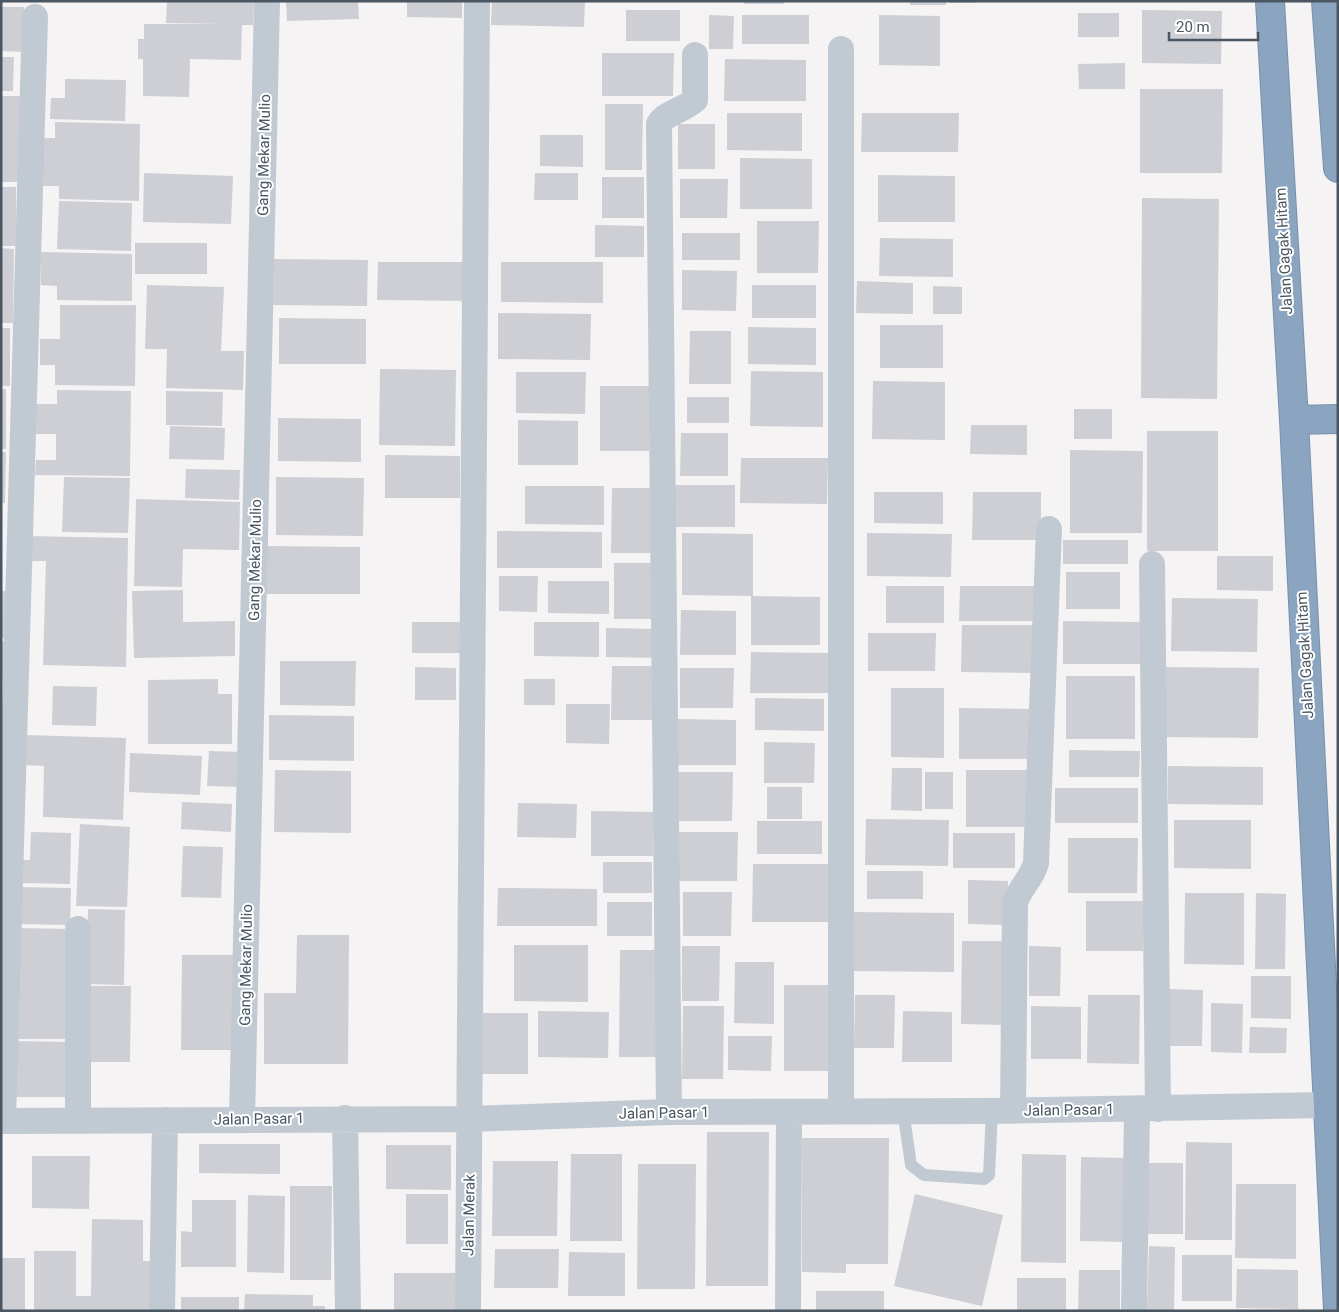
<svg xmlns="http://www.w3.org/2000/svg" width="1339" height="1312" font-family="Roboto,sans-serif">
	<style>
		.building { fill: #cdcfd5 }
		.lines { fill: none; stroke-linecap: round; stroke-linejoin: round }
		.highway-casing { stroke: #7690ad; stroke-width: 30 }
		.lane { stroke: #c1cad2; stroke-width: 12 }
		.street { stroke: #c1cad2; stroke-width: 26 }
		.highway { stroke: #8ba5c1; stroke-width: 28 }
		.labels { text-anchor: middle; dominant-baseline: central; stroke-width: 4; stroke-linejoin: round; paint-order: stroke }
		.street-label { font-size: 15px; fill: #4a5661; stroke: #fff }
	</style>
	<rect width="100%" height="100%" fill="#f5f3f3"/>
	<path class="building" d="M 167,1 L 254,1 L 253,25 L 242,25 L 241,60 L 190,59 L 189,97 L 143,96 L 143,59 L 138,59 L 138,39 L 144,39 L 144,24 L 223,24 L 166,23 Z
		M 286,1 L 358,1 L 359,19 L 287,21 Z
		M 407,1 L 462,1 L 462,18 L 407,17 Z
		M 492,1 L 585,1 L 584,27 L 491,25 Z
		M 744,1 L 784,1 L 784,4 L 744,4 Z
		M 910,1 L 946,1 L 946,5 L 910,5 Z
		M 950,1 L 977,1 L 977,3 L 950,3 Z
		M 1,7 L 24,7 L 24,52 L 1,51 Z
		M 626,10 L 680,10 L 680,41 L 626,41 Z
		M 1142,10 L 1222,11 L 1221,64 L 1142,63 Z
		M 1078,13 L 1119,13 L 1119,37 L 1078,37 Z
		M 709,15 L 734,16 L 733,49 L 709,49 Z
		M 742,15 L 809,15 L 809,44 L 742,44 Z
		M 879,15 L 940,16 L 940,66 L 879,65 Z
		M 602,53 L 674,53 L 673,96 L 602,96 Z
		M 1,57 L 14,57 L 13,91 L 1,91 Z
		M 725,59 L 806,60 L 806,101 L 724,101 Z
		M 1125,63 L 1125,89 L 1079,89 L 1078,64 Z
		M 65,79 L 126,80 L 125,121 L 50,119 L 51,98 L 65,98 Z
		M 1140,89 L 1223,89 L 1222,173 L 1140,173 Z
		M 1,96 L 27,96 L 26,182 L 1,182 Z
		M 605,104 L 643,104 L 642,170 L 605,170 Z
		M 727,113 L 802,113 L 802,151 L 727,150 Z
		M 862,113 L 959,113 L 958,152 L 861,152 Z
		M 55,122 L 140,124 L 139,201 L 59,199 L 59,186 L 42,186 L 43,138 L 55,138 Z
		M 678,124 L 715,124 L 715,169 L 678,169 Z
		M 540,135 L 583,135 L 583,167 L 540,166 Z
		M 740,158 L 812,159 L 812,209 L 740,209 Z
		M 144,173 L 233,176 L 231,224 L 143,222 Z
		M 535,173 L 578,173 L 578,200 L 534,200 Z
		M 878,175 L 955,176 L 955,222 L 878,222 Z
		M 602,177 L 644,177 L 644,218 L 602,218 Z
		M 680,179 L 728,179 L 727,218 L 680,218 Z
		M 1,187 L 16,187 L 16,246 L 1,246 Z
		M 1142,198 L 1219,199 L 1217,399 L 1141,398 Z
		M 59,201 L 132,203 L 131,251 L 57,249 Z
		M 757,221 L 819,221 L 818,273 L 757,273 Z
		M 595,225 L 644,226 L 644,257 L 595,257 Z
		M 682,233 L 740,233 L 740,260 L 682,260 Z
		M 880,238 L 953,239 L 953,277 L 879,276 Z
		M 135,243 L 207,243 L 207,274 L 135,274 Z
		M 1,248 L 14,249 L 13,323 L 1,323 Z
		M 41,252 L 132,254 L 132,301 L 57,300 L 57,286 L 41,285 Z
		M 274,259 L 368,260 L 367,306 L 273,305 Z
		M 378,262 L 475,262 L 474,301 L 377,300 Z
		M 501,262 L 603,262 L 603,303 L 501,302 Z
		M 682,270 L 737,271 L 736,311 L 682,310 Z
		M 857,281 L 913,283 L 913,314 L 856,313 Z
		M 147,285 L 224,287 L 221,351 L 244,351 L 243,390 L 166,388 L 167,349 L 145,349 Z
		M 752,285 L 816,285 L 816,318 L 752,318 Z
		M 933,286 L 962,287 L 962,314 L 933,314 Z
		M 60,305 L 136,305 L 135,386 L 55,385 L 55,365 L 40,365 L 40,339 L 60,339 Z
		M 498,313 L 591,314 L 590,360 L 498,359 Z
		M 279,318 L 366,319 L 366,364 L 279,364 Z
		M 880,325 L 943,325 L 943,368 L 880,368 Z
		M 748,327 L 816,328 L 816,365 L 748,364 Z
		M 1,328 L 10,328 L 10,386 L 1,386 Z
		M 690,331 L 731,331 L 731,384 L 689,384 Z
		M 380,369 L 456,370 L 455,446 L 379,445 Z
		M 751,371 L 823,372 L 823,427 L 750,426 Z
		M 516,372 L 586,372 L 585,414 L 516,413 Z
		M 873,381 L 945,382 L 945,440 L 872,439 Z
		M 600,386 L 649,386 L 649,451 L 600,451 Z
		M 1,389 L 6,389 L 6,449 L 1,449 Z
		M 57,390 L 131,391 L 130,476 L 35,475 L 36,460 L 56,460 L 56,434 L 35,434 L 36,404 L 57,404 Z
		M 166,391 L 223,392 L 222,426 L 166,425 Z
		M 687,397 L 729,397 L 729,423 L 687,423 Z
		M 1074,409 L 1112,409 L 1112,439 L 1074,439 Z
		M 278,418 L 361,419 L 361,462 L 278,461 Z
		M 518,420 L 578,421 L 578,465 L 518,465 Z
		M 971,425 L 1027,425 L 1027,455 L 970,454 Z
		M 170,426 L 225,428 L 224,460 L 169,459 Z
		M 1147,431 L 1218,431 L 1218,551 L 1147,551 Z
		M 681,433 L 728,433 L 728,476 L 680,476 Z
		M 1070,450 L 1143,451 L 1142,533 L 1070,533 Z
		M 1,452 L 6,452 L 5,503 L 1,503 Z
		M 385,455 L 460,456 L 460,498 L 385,498 Z
		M 741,458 L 828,458 L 827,504 L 740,503 Z
		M 186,469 L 240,470 L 239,500 L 185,498 Z
		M 64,477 L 130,478 L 128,533 L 62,532 Z
		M 276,477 L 364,478 L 363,536 L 276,535 Z
		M 674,485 L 735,485 L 735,527 L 674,527 Z
		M 525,486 L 604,486 L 604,525 L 525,524 Z
		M 612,488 L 652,488 L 652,553 L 611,553 Z
		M 874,492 L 943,492 L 943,524 L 874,523 Z
		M 973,492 L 1041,492 L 1041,540 L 972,540 Z
		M 136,499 L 240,502 L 239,550 L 183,549 L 182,587 L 134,586 Z
		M 497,531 L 602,532 L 602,568 L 497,568 Z
		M 682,533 L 753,534 L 753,596 L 820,597 L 820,645 L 751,645 L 751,596 L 682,595 Z
		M 867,533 L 952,534 L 951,577 L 867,576 Z
		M 25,536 L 128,538 L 126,667 L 43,665 L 46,561 L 24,561 Z
		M 1063,540 L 1128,540 L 1128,564 L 1063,564 Z
		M 266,546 L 360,547 L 360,594 L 266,594 Z
		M 1217,556 L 1273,556 L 1273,591 L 1217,590 Z
		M 614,563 L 660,563 L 660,619 L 614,619 Z
		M 1066,572 L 1120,572 L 1120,609 L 1066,609 Z
		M 499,576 L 538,576 L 537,612 L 499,611 Z
		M 548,581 L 609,581 L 609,614 L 548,613 Z
		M 886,586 L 944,586 L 944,623 L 886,623 Z
		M 960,586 L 1041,586 L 1041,621 L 959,621 Z
		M 183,590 L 183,622 L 235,621 L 235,656 L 134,658 L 132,591 Z
		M 1,591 L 11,591 L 11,639 L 1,638 Z
		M 1172,598 L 1258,599 L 1257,652 L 1171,651 Z
		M 681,610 L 736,611 L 736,655 L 680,655 Z
		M 1063,621 L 1140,622 L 1140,664 L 1063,664 Z
		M 412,622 L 462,622 L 462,653 L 412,653 Z
		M 534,622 L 599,622 L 599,657 L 534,656 Z
		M 962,625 L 1036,625 L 1036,673 L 961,672 Z
		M 606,628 L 659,629 L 659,658 L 606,657 Z
		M 868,633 L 936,633 L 935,671 L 868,671 Z
		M 1,641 L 7,641 L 7,678 L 1,678 Z
		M 751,652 L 832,653 L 832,693 L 750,693 Z
		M 280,661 L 356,661 L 355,706 L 280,705 Z
		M 612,666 L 658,666 L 658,720 L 611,720 Z
		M 415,667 L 456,668 L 456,700 L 415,700 Z
		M 1160,667 L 1259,668 L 1258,738 L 1160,737 Z
		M 680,668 L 734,668 L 733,708 L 680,708 Z
		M 1066,676 L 1135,676 L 1135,739 L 1066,739 Z
		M 218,679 L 218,694 L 232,694 L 232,744 L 148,744 L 148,680 Z
		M 524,679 L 555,679 L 555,705 L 524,705 Z
		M 53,686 L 97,687 L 96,726 L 52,725 Z
		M 891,688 L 944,688 L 944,758 L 891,757 Z
		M 755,698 L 824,699 L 824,731 L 755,730 Z
		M 566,704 L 610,704 L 609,744 L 566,743 Z
		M 959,708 L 1034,709 L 1034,759 L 959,759 Z
		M 269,715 L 354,716 L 354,761 L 269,760 Z
		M 678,719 L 736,720 L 736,765 L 678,765 Z
		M 25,735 L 126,738 L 123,820 L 43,817 L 44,766 L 24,765 Z
		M 764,742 L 815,743 L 814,783 L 764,783 Z
		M 1069,750 L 1140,751 L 1139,777 L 1069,777 Z
		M 209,751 L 242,752 L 241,787 L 207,786 Z
		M 130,753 L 202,756 L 200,795 L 129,792 Z
		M 1168,766 L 1263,767 L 1263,805 L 1168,804 Z
		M 892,768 L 922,768 L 922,811 L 891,810 Z
		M 275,770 L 351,771 L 351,833 L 274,832 Z
		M 966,770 L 1027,770 L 1027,827 L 966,827 Z
		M 678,772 L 733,772 L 732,821 L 678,821 Z
		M 925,772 L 953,772 L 953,809 L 925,809 Z
		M 767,787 L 802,787 L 802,819 L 767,819 Z
		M 1055,788 L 1138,788 L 1138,823 L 1055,823 Z
		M 182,802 L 232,804 L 231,832 L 181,829 Z
		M 518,803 L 577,804 L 576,838 L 517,837 Z
		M 591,811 L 653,812 L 653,856 L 591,856 Z
		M 866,819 L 949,820 L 948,866 L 865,865 Z
		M 1174,820 L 1251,820 L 1251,869 L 1174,868 Z
		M 757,821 L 822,821 L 822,854 L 757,854 Z
		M 80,824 L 130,827 L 127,907 L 76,906 Z
		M 31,832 L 71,833 L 70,884 L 17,883 L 17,860 L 30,860 Z
		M 678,832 L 738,832 L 737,881 L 678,881 Z
		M 953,833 L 1015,833 L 1015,868 L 953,868 Z
		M 1068,838 L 1138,838 L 1137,893 L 1068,893 Z
		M 183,846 L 223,847 L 221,898 L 181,897 Z
		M 603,862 L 652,862 L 652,893 L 603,893 Z
		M 753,864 L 828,864 L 828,922 L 752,922 Z
		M 867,871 L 923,871 L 923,899 L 867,899 Z
		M 968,880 L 1008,881 L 1007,925 L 968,924 Z
		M 18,887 L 71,888 L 70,925 L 17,924 Z
		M 498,888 L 597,889 L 597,926 L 497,926 Z
		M 683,892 L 732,892 L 731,936 L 683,936 Z
		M 1185,893 L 1244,893 L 1244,965 L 1184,964 Z
		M 1256,893 L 1286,894 L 1285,969 L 1255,969 Z
		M 1086,901 L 1144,901 L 1143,951 L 1086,951 Z
		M 607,902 L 652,902 L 652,936 L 607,936 Z
		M 88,909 L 125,910 L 124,985 L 87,984 Z
		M 850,912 L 954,913 L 954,972 L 850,971 Z
		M 14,928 L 72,929 L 71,1039 L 13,1039 Z
		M 297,935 L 349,935 L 348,1064 L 264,1064 L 264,993 L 296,993 Z
		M 962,941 L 1005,941 L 1005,1025 L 961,1024 Z
		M 514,945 L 588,945 L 588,1002 L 514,1001 Z
		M 682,946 L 720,946 L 719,1001 L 682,1001 Z
		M 1029,946 L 1061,947 L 1060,996 L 1029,996 Z
		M 620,950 L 663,950 L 662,1057 L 619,1057 Z
		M 182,955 L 233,955 L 232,1050 L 181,1050 Z
		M 735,962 L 774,962 L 774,1024 L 734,1023 Z
		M 1251,976 L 1291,976 L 1291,1019 L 1251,1018 Z
		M 784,985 L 833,985 L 832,1071 L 784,1071 Z
		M 88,986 L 131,986 L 130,1062 L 87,1062 Z
		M 1166,989 L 1203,990 L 1202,1046 L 1166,1046 Z
		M 855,995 L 895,995 L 894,1048 L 854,1048 Z
		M 1088,995 L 1140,995 L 1139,1064 L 1087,1063 Z
		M 1211,1003 L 1243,1004 L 1242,1053 L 1211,1052 Z
		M 683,1006 L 724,1006 L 723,1079 L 682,1079 Z
		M 1031,1006 L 1081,1007 L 1081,1059 L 1031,1059 Z
		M 538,1011 L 609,1012 L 608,1058 L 538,1057 Z
		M 903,1011 L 952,1012 L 952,1062 L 902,1062 Z
		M 482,1013 L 528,1013 L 528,1074 L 482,1074 Z
		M 1250,1027 L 1287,1028 L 1286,1053 L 1249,1053 Z
		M 728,1036 L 772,1036 L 771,1071 L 728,1070 Z
		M 9,1041 L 71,1042 L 70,1097 L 8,1097 Z
		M 707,1132 L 769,1132 L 768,1286 L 706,1286 Z
		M 802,1138 L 889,1138 L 888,1264 L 846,1264 L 846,1273 L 802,1272 Z
		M 1186,1142 L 1232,1143 L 1232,1240 L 1185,1240 Z
		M 199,1144 L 280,1144 L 280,1174 L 199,1173 Z
		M 386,1145 L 451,1145 L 451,1190 L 386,1189 Z
		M 571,1154 L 622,1154 L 622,1241 L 570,1241 Z
		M 1022,1154 L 1066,1155 L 1066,1263 L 1021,1262 Z
		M 32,1156 L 90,1156 L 89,1209 L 32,1208 Z
		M 1081,1157 L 1126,1158 L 1125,1242 L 1080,1241 Z
		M 493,1161 L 558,1161 L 557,1236 L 492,1236 Z
		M 1142,1163 L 1183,1163 L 1183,1234 L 1142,1234 Z
		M 638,1164 L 696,1164 L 695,1289 L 637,1289 Z
		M 1236,1184 L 1296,1184 L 1296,1259 L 1235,1258 Z
		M 290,1186 L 332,1186 L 331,1280 L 290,1280 Z
		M 406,1194 L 448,1194 L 448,1244 L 406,1244 Z
		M 915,1194 L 1003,1215 L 982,1306 L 894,1286 Z
		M 248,1195 L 285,1196 L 284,1273 L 247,1272 Z
		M 192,1200 L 236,1200 L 236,1267 L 181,1267 L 181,1231 L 192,1232 Z
		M 92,1219 L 143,1220 L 143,1261 L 150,1261 L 150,1311 L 34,1311 L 34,1251 L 76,1251 L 76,1296 L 91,1296 Z
		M 1149,1246 L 1175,1247 L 1174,1311 L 1147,1311 Z
		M 495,1249 L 559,1249 L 558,1288 L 494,1288 Z
		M 569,1252 L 625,1253 L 625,1296 L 568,1296 Z
		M 1182,1255 L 1232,1255 L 1232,1301 L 1182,1301 Z
		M 1,1258 L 25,1258 L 25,1311 L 1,1311 Z
		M 1237,1269 L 1298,1270 L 1298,1309 L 1236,1308 Z
		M 1079,1270 L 1120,1270 L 1120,1311 L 1078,1311 Z
		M 394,1273 L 460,1273 L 459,1311 L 394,1311 Z
		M 1017,1278 L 1066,1278 L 1066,1311 L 1017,1311 Z
		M 816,1291 L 884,1291 L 884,1311 L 816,1311 Z
		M 245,1294 L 313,1295 L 313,1306 L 325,1306 L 325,1311 L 244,1311 Z
		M 181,1297 L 239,1297 L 239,1311 L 181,1311 Z"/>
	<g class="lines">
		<g class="highway-casing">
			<path id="highway" d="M 1270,1 L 1294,420 L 1338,1309
				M 1326,1 L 1338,168
				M 1294,420 L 1338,419"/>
		</g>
		<path class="lane" d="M 903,1110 L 911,1165 L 924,1175 L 984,1179 L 989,1175 L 992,1111"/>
		<path class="street" d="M 841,49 L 841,1110
			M 1152,564 L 1158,1109
			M 1013,1111 L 1015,903 C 1019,888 1032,879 1036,863 L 1049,529
			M 669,1112 L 659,124 C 665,113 684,110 695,100 L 695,55
			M 345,1118 L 348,1311
			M 242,1119 L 267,1
			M 78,1120 L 78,929
			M 1,1121 L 470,1119 L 669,1112 L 992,1111 L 1327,1105
			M 3,1121 L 35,17
			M 162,1311 L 165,1120
			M 468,1311 L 477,1
			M 788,1311 L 789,1112
			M 1134,1311 L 1137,1109"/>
		<use href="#highway" class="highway"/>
	</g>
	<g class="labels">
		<g class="street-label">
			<text transform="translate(264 155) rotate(-89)">Gang Mekar Mulio</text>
			<text transform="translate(1284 251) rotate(-93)">Jalan Gagak Hitam</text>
			<text transform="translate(255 560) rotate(-89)">Gang Mekar Mulio</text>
			<text transform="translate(1305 655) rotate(-93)">Jalan Gagak Hitam</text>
			<text transform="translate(246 965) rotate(-89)">Gang Mekar Mulio</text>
			<text transform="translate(1069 1110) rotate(-1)">Jalan Pasar 1</text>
			<text transform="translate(664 1113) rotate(-1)">Jalan Pasar 1</text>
			<text transform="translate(259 1119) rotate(-1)">Jalan Pasar 1</text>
			<text transform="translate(469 1215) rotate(-89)">Jalan Merak</text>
		</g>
	</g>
	<rect width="1339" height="1312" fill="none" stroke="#4a5661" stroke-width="5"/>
	<path d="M1169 32v8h89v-8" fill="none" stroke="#4a5661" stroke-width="2.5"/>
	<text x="1176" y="32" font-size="15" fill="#4a5661" stroke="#ffffff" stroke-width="4" paint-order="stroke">20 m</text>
</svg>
